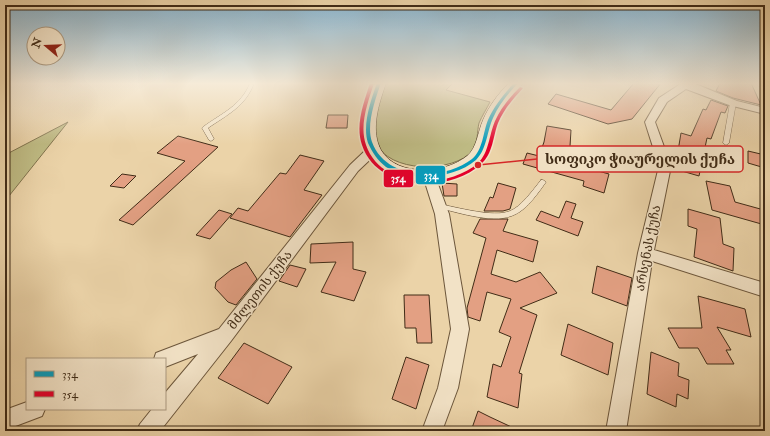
<svg xmlns="http://www.w3.org/2000/svg" width="770" height="436" font-family="'IM FELL Double Pica','Noto Serif Georgian',serif">
	<style>
		.green { fill: #beba83; stroke: #80734d }
		.building { fill: #e3a083; stroke: #412c17 }
		.lines { fill: none; stroke-linecap: round; stroke-linejoin: round }
		.lane-casing { stroke: #6c563b; stroke-width: 1 }
		.street-casing { stroke: #6c563b; stroke-width: 2 }
		.secondary-casing { stroke: #412c17; stroke-width: 1 }
		.lane { fill: #f2e2c6; fill-rule: evenodd }
		.street { fill: #f2e2c6; fill-rule: evenodd }
		.secondary { fill: #f2e2c6; fill-rule: evenodd }
		.bus-1-casing { stroke: #f2e2c6; stroke-width: 3 }
		.bus-2-casing { stroke: #f2e2c6; stroke-width: 3 }
		.bus-1 { fill: #069cbc; fill-rule: evenodd }
		.bus-2 { fill: #e4002b; fill-rule: evenodd }
		.labels { text-anchor: middle; dominant-baseline: central; stroke-width: 3; stroke-linejoin: round; paint-order: stroke }
		.street-label { font-size: 13px; fill: #412c17; stroke: #f2e2c6 }
		.leader { fill: none; stroke: #d62828; stroke-width: 1.5 }
		.callout-dot { fill: #d62828; stroke: #f2e2c6; stroke-width: 1.5 }
		.callout { fill: #f2e2c6; stroke: #d62828; stroke-width: 1.5 }
		.callout-label { font-size: 14px; text-anchor: middle; font-weight: bold; fill: #412c17 }
		.line-badge { stroke: #f2e2c6; stroke-width: 1.5 }
		.badge-label { font-size: 11px; text-anchor: middle; font-weight: bold; fill: #fff }
	</style>
	<rect width="100%" height="100%" fill="#ebd3a8"/>
	<filter id="stains"><feTurbulence type="fractalNoise" baseFrequency=".005" numOctaves="4"/><feColorMatrix values="0 0 0 0 .2 0 0 0 0 .09 0 0 0 0 .02 0 0 0 .5 -.17"/></filter>
	<radialGradient id="worn" r=".72"><stop offset=".6" stop-color="#630" stop-opacity="0"/><stop offset="1" stop-color="#630" stop-opacity=".3"/></radialGradient>
	<path class="green" d="M 384,83 L 453,83 L 446,90 L 490,102 C 487,108 482,116 479,123 C 477,131 478,143 473,150 C 454,174 387,173 376,142 C 370,123 379,101 384,83 Z
		M 68,122 L 5,201 L 5,155 Z"/>
	<path class="building" d="M 634,83 L 661,83 L 632,119 L 608,124 L 548,104 L 556,94 L 611,110 Z
		M 720,83 L 751,83 L 761,105 L 733,98 L 716,91 Z
		M 711,100 L 728,106 L 725,113 L 721,112 L 711,139 L 707,138 L 699,176 L 675,169 L 681,133 L 691,136 L 703,109 L 706,110 Z
		M 328,115 L 348,115 L 347,128 L 326,128 Z
		M 547,126 L 571,130 L 570,146 L 565,162 L 609,174 L 604,193 L 583,186 L 584,181 L 523,164 L 527,153 L 539,156 L 544,142 Z
		M 178,136 L 218,147 L 133,225 L 119,220 L 185,161 L 157,153 Z
		M 748,151 L 765,155 L 765,168 L 748,163 Z
		M 300,155 L 324,161 L 304,190 L 322,195 L 290,237 L 230,218 L 238,208 L 248,211 L 280,173 L 286,174 Z
		M 122,174 L 136,176 L 124,188 L 110,186 Z
		M 706,181 L 730,186 L 735,202 L 764,210 L 765,225 L 712,210 Z
		M 442,183 L 457,184 L 457,196 L 444,196 Z
		M 498,183 L 516,188 L 510,209 L 503,211 L 484,211 L 490,197 L 493,198 Z
		M 566,201 L 576,204 L 571,218 L 583,222 L 578,236 L 536,220 L 541,211 L 559,218 Z
		M 688,209 L 720,218 L 723,244 L 734,248 L 733,271 L 694,257 L 697,229 L 688,226 Z
		M 219,210 L 232,214 L 210,239 L 196,235 Z
		M 480,219 L 508,219 L 503,231 L 538,241 L 533,262 L 497,250 L 491,274 L 516,282 L 540,272 L 557,293 L 520,308 L 537,315 L 519,373 L 522,374 L 518,408 L 487,397 L 493,364 L 501,367 L 511,337 L 499,332 L 511,299 L 487,292 L 480,321 L 468,317 L 467,308 L 486,238 L 473,233 Z
		M 353,242 L 353,269 L 366,272 L 354,301 L 321,292 L 336,262 L 310,263 L 311,244 Z
		M 246,262 L 257,279 L 236,305 L 228,302 L 215,288 L 216,282 L 231,270 Z
		M 290,265 L 306,269 L 297,287 L 279,281 Z
		M 597,266 L 632,278 L 627,306 L 592,293 Z
		M 404,295 L 429,295 L 432,343 L 417,343 L 416,328 L 405,328 Z
		M 698,296 L 745,309 L 751,337 L 717,327 L 731,350 L 726,350 L 734,364 L 707,364 L 698,348 L 679,348 L 668,328 L 702,328 Z
		M 568,324 L 613,343 L 608,375 L 561,355 Z
		M 244,343 L 292,367 L 268,404 L 218,378 Z
		M 651,352 L 679,363 L 678,376 L 689,380 L 688,399 L 677,394 L 676,407 L 647,394 Z
		M 406,357 L 429,365 L 416,409 L 392,399 Z
		M 478,411 L 490,417 L 520,431 L 471,431 Z"/>
	<g class="lines">
		<g class="lane-casing">
			<path id="lane" d="M 250,83 L 254,83 C 246,106 227,115 208,128 L 214,139 L 211,141 L 209,140 L 202,128 L 203,127 C 222,113 241,106 250,83 Z
				M 733,101 L 736,103 L 729,143 L 726,145 L 723,143 L 730,103 Z
				M 541,180 L 543,180 L 546,182 C 539,192 527,209 516,214 C 496,225 460,213 439,208 L 436,206 L 439,204 C 456,207 494,218 510,211 C 521,207 533,190 541,180 Z"/>
		</g>
		<g class="street-casing">
			<path id="street" d="M 682,83 L 693,83 L 737,101 L 765,108 L 765,114 L 729,105 L 686,89 L 667,102 L 655,122 L 671,166 L 654,250 L 765,283 L 765,297 L 652,261 L 626,431 L 606,431 L 638,253 L 659,166 L 645,122 L 659,98 Z
				M 373,146 L 377,147 L 379,150 L 377,153 L 358,171 L 231,341 L 160,431 L 137,431 L 140,424 L 152,409 L 165,409 L 165,393 L 198,354 L 165,367 L 165,359 L 154,359 L 156,353 L 219,329 L 350,165 L 369,147 Z
				M 429,172 L 433,173 L 435,176 L 449,214 L 469,329 L 458,388 L 442,431 L 422,431 L 438,388 L 451,329 L 435,214 L 423,176 L 425,173 Z
				M 27,402 L 27,409 L 45,409 L 42,416 L 5,430 L 5,410 Z"/>
		</g>
		<g class="secondary-casing">
			<path id="secondary" d="M 372,83 L 386,83 C 380,101 372,123 378,143 C 389,178 444,175 467,156 C 477,148 478,131 483,120 C 489,106 498,94 509,83 L 523,83 C 516,92 508,99 502,109 C 493,126 494,152 478,164 C 446,188 373,190 362,142 C 357,122 366,101 372,83 Z"/>
		</g>
		<use href="#lane" class="lane"/>
		<use href="#street" class="street"/>
		<use href="#secondary" class="secondary"/>
		<g class="bus-1-casing">
			<path id="bus-1" d="M 377,83 L 381,83 C 375,100 366,125 372,142 C 386,181 444,181 472,159 C 483,150 483,132 488,120 C 494,106 504,94 514,83 L 518,83 C 508,94 499,104 493,118 C 487,131 487,149 476,160 C 454,179 411,182 386,167 C 378,161 372,152 368,143 C 362,125 371,100 377,83 Z"/>
		</g>
		<g class="bus-2-casing">
			<path id="bus-2" d="M 370,83 L 374,83 C 368,102 359,125 366,145 C 381,189 447,190 478,163 C 489,153 489,135 495,121 C 501,108 510,97 520,87 L 523,88 C 513,99 504,109 498,123 C 493,136 493,154 481,164 C 449,194 377,191 362,145 C 355,125 364,102 370,83 Z"/>
		</g>
		<use href="#bus-1" class="bus-1"/>
		<use href="#bus-2" class="bus-2"/>
	</g>
	<linearGradient id="sky" x2="0" y2="1"><stop stop-color="#88b5d1"/><stop offset="0.58" stop-color="#f6ebd8"/><stop offset="1" stop-color="#f6ebd8" stop-opacity="0"/></linearGradient>
	<rect width="770" height="144" fill="url(#sky)"/>
	<g class="labels">
		<g class="street-label">
			<text transform="translate(648 248) rotate(-79)">არსენას ქუჩა</text>
			<text transform="translate(260 290) rotate(-52)">მძლეთის ქუჩა</text>
		</g>
	</g>
	<path class="leader" d="M478 165L537 159"/>
	<circle class="callout-dot" cx="478" cy="165" r="4"/>
	<rect class="callout" x="537" y="146" width="206" height="26" rx="4"/>
	<g class="callout-label">
		<text x="640" y="164">სოფიკო ჭიაურელის ქუჩა</text>
	</g>
	<g class="line-badge">
		<rect x="415" y="165" width="31" height="20" rx="4" fill="#069cbc"/>
		<rect x="383" y="169" width="31" height="19" rx="4" fill="#e4002b"/>
	</g>
	<g class="badge-label">
		<text x="431" y="179">334</text>
		<text x="398" y="182">354</text>
	</g>
	<rect width="770" height="436" fill="none" stroke="#ebd3a8" stroke-width="20"/>
	<rect x="6" y="6" width="758" height="424" fill="none" stroke="#412c17" stroke-width="2"/>
	<rect x="10" y="10" width="750" height="416" fill="none" stroke="#412c17"/>
	<rect x="26" y="358" width="140" height="52" fill="#f2e2c6" stroke="#ab9980"/>
	<rect x="34" y="371" width="20" height="6" fill="#069cbc" stroke="#ab9980"/>
	<text x="62" y="378" font-size="12" fill="#412c17">334</text>
	<rect x="34" y="391" width="20" height="6" fill="#e4002b" stroke="#ab9980"/>
	<text x="62" y="398" font-size="12" fill="#412c17">354</text>
	<g transform="translate(46 46) rotate(289)"><circle r="19" fill="#f2e2c6" stroke="#ab9980"/>
	<path d="M0-3L7 15L0 10L-7 15Z" fill="#8f2418"/>
	<text y="-6" font-size="11" font-weight="bold" text-anchor="middle" fill="#412c17">N</text>
	</g>
	<rect width="100%" height="100%" filter="url(#stains)"/>
	<rect width="100%" height="100%" fill="url(#worn)"/>
</svg>
